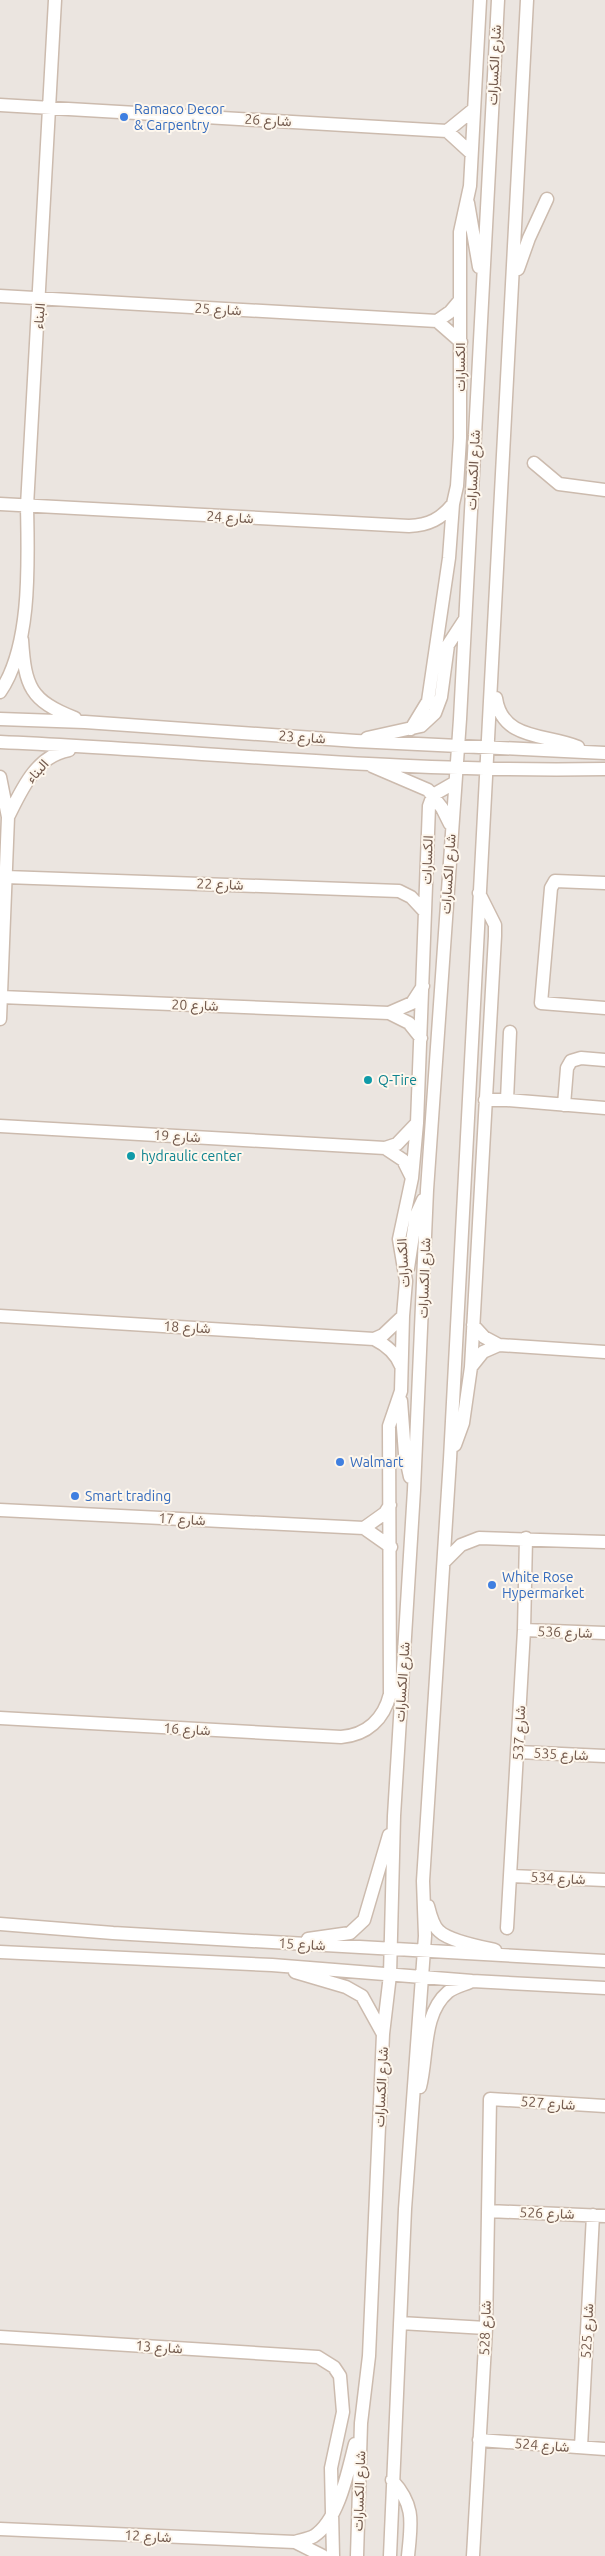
<svg xmlns="http://www.w3.org/2000/svg" width="605" height="2556" font-family="Ubuntu,Vazirmatn,sans-serif">
	<style>
		.industrial { fill: #ebe5e0 }
		.lines { fill: none; stroke-linecap: round; stroke-linejoin: round }
		.minor-casing { stroke: #ccbbae; stroke-width: 15 }
		.minor { stroke: #fff; stroke-width: 12 }
		.shop-dot { fill: #3f7fe0; stroke: #fef7ed; stroke-width: 2 }
		.culture-dot { fill: #0f9aa8; stroke: #fef7ed; stroke-width: 2 }
		.labels { text-anchor: middle; dominant-baseline: central; stroke-width: 4; stroke-linejoin: round; paint-order: stroke }
		.street-label { font-size: 14px; fill: #735a4d; stroke: #fef7ed }
		.shop-label { font-size: 14px; fill: #366cbe; stroke: #fef7ed; text-anchor: start }
		.culture-label { font-size: 14px; fill: #0d838f; stroke: #fef7ed; text-anchor: start }
	</style>
	<rect width="100%" height="100%" fill="#fbf3e7"/>
	<path class="industrial" d="M 0,0 L 605,0 L 605,2556 L 0,2556 Z"/>
	<g class="lines">
		<g class="minor-casing">
			<path id="minor" d="M 0,105 L 447,131 L 471,153
				M 447,131 L 474,109
				M 468,203 L 479,267
				M 518,269 L 529,238 L 547,199
				M 0,296 L 437,321 L 461,342
				M 437,321 L 450,312 L 460,300
				M 534,463 L 559,484 L 605,490
				M 0,504 L 409,526 C 429,525 441,519 453,504
				M 22,640 C 25,686 30,701 75,718
				M 0,692 C 32,646 28,560 27,506 L 55,0
				M 496,698 C 502,741 548,734 578,747
				M 0,719 L 85,722 L 356,741 L 605,753
				M 411,729 L 428,701 L 449,558 L 453,504 L 457,486 L 460,438 L 460,232 L 470,186 L 480,0
				M 367,738 L 421,726 L 435,713 L 441,697 L 448,645 L 465,619
				M 0,742 C 202,751 403,773 605,769
				M 372,766 L 428,790 L 442,808 L 450,824
				M 0,777 L 8,817 L 0,1019
				M 8,817 C 22,789 36,756 69,750
				M 6,877 L 399,891 L 411,897 L 425,912
				M 605,883 L 555,881 L 551,888 L 541,1003 L 605,1008
				M 1,997 L 389,1013 L 409,1023 L 421,1038
				M 389,1013 L 412,1003 L 423,986
				M 485,1100 L 507,1100 L 605,1108
				M 507,1100 L 510,1032
				M 564,1105 L 567,1068 L 571,1061 L 581,1058 L 605,1060
				M 0,1126 L 385,1148 L 397,1144 L 417,1123
				M 385,1148 L 403,1160 L 411,1176
				M 408,1268 L 416,1215 L 423,1200
				M 0,1316 L 374,1339 L 383,1335 L 403,1316
				M 473,1325 L 484,1337 L 499,1345 L 605,1352
				M 374,1339 C 386,1345 396,1353 401,1366
				M 471,1367 L 483,1352 L 499,1345
				M 401,1401 L 405,1454 L 410,1477
				M 455,1445 L 463,1423 L 471,1367 L 495,936 L 495,925 L 479,893
				M 0,1510 L 364,1528 L 391,1547
				M 364,1528 L 385,1513 L 390,1505
				M 444,1562 L 461,1545 L 479,1538 L 605,1542
				M 524,1630 L 605,1633
				M 0,1718 L 341,1737 C 367,1735 384,1719 390,1694 L 389,1426 L 401,1391 L 403,1316 L 406,1281 L 399,1239 L 412,1178 L 417,1123 L 429,806 L 433,795 L 454,783
				M 518,1752 L 605,1756
				M 511,1876 L 605,1880
				M 428,1906 C 430,1914 433,1926 439,1931 C 449,1941 481,1947 495,1950
				M 0,1924 L 113,1933 L 605,1961
				M 507,1928 L 524,1630 L 526,1538
				M 308,1939 L 350,1933 L 364,1920 L 389,1835
				M 0,1952 L 272,1965 L 472,1981 L 605,1988
				M 295,1972 L 346,1987 L 362,1996 L 383,2034
				M 420,2087 C 428,2056 422,2014 448,1992 C 454,1987 463,1985 470,1982
				M 488,2211 L 605,2216
				M 400,2323 L 486,2328
				M 0,2337 L 318,2357 L 334,2367 L 340,2376 L 343,2412 L 331,2468 L 333,2556
				M 479,2440 L 605,2449
				M 581,2447 L 593,2215
				M 392,2480 C 416,2506 411,2524 408,2556
				M 0,2529 L 295,2542 L 323,2556
				M 295,2542 C 301,2540 309,2539 314,2536 C 339,2520 348,2470 355,2444
				M 357,2556 L 361,2423 L 369,2356 L 383,2034 L 390,1975 L 394,1816 L 414,1490 L 427,1190 L 460,719 L 498,0
				M 390,2556 L 405,2209 L 425,1936 L 423,1881 L 450,1459 L 527,0
				M 473,2556 L 486,2328 L 490,2099 L 605,2106"/>
		</g>
		<use href="#minor" class="minor"/>
	</g>
	<g class="shop-dot">
		<circle cx="124" cy="117" r="5"/>
		<circle cx="340" cy="1462" r="5"/>
		<circle cx="75" cy="1496" r="5"/>
		<circle cx="492" cy="1585" r="5"/>
	</g>
	<g class="culture-dot">
		<circle cx="368" cy="1080" r="5"/>
		<circle cx="131" cy="1156" r="5"/>
	</g>
	<g class="labels">
		<g class="street-label">
			<text transform="translate(494 65) rotate(-87)">شارع الكسارات</text>
			<text transform="translate(268 120) rotate(3)">شارع 26</text>
			<text transform="translate(218 309) rotate(3)">شارع 25</text>
			<text transform="translate(39 316) rotate(-86)">البناء</text>
			<text transform="translate(460 367) rotate(-90)">الكسارات</text>
			<text transform="translate(473 470) rotate(-87)">شارع الكسارات</text>
			<text transform="translate(230 517) rotate(3)">شارع 24</text>
			<text transform="translate(302 737) rotate(4)">شارع 23</text>
			<text transform="translate(37 771) rotate(-48)">البناء</text>
			<text transform="translate(427 860) rotate(-88)">الكسارات</text>
			<text transform="translate(448 874) rotate(-86)">شارع الكسارات</text>
			<text transform="translate(220 884) rotate(2)">شارع 22</text>
			<text transform="translate(195 1005) rotate(2)">شارع 20</text>
			<text transform="translate(177 1136) rotate(3)">شارع 19</text>
			<text transform="translate(403 1263) rotate(-94)">الكسارات</text>
			<text transform="translate(424 1278) rotate(-88)">شارع الكسارات</text>
			<text transform="translate(187 1327) rotate(3)">شارع 18</text>
			<text transform="translate(182 1519) rotate(3)">شارع 17</text>
			<text transform="translate(565 1632) rotate(2)">شارع 536</text>
			<text transform="translate(402 1682) rotate(-86)">شارع الكسارات</text>
			<text transform="translate(187 1729) rotate(3)">شارع 16</text>
			<text transform="translate(519 1733) rotate(-87)">شارع 537</text>
			<text transform="translate(561 1754) rotate(3)">شارع 535</text>
			<text transform="translate(558 1878) rotate(3)">شارع 534</text>
			<text transform="translate(302 1944) rotate(3)">شارع 15</text>
			<text transform="translate(381 2087) rotate(-87)">شارع الكسارات</text>
			<text transform="translate(548 2103) rotate(4)">شارع 527</text>
			<text transform="translate(547 2213) rotate(2)">شارع 526</text>
			<text transform="translate(485 2328) rotate(-88)">شارع 528</text>
			<text transform="translate(587 2331) rotate(-87)">شارع 525</text>
			<text transform="translate(159 2347) rotate(4)">شارع 13</text>
			<text transform="translate(542 2445) rotate(4)">شارع 524</text>
			<text transform="translate(359 2491) rotate(-88)">شارع الكسارات</text>
			<text transform="translate(148 2536) rotate(3)">شارع 12</text>
		</g>
		<g class="shop-label">
			<text x="134" y="109">Ramaco Decor<tspan x="134" dy="16">&amp; Carpentry</tspan></text>
			<text x="350" y="1462">Walmart</text>
			<text x="85" y="1496">Smart trading</text>
			<text x="502" y="1577">White Rose<tspan x="502" dy="16">Hypermarket</tspan></text>
		</g>
		<g class="culture-label">
			<text x="378" y="1080">Q-Tire</text>
			<text x="141" y="1156">hydraulic center</text>
		</g>
	</g>
</svg>
